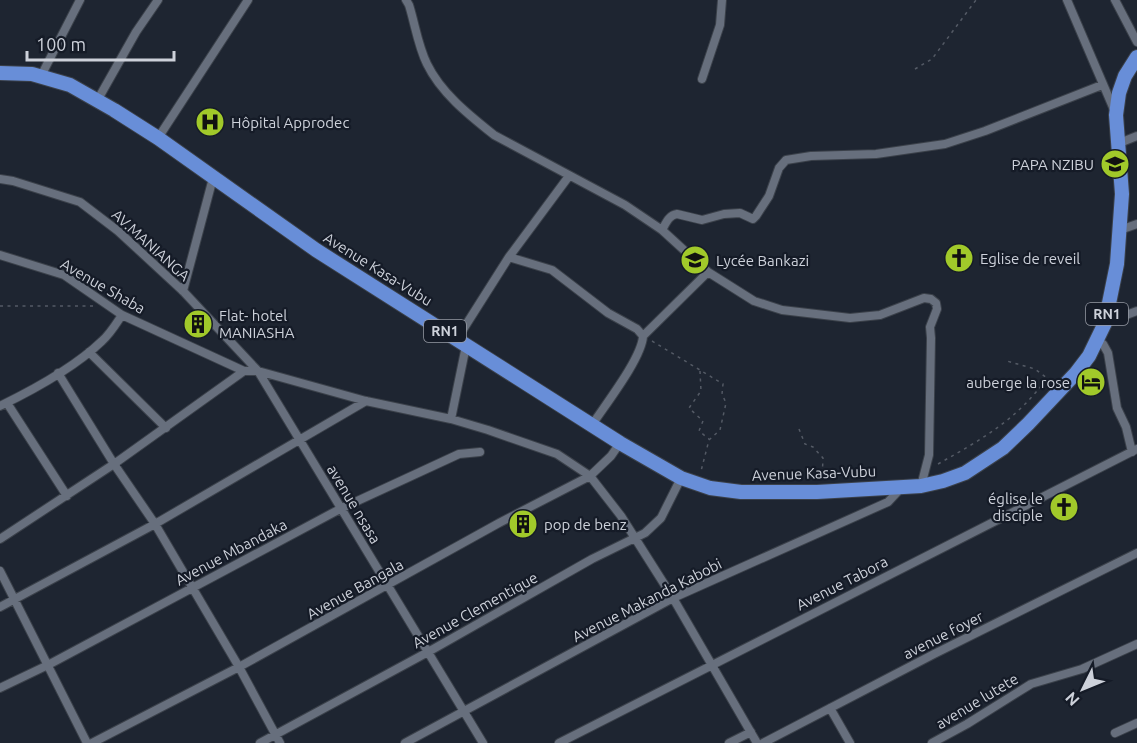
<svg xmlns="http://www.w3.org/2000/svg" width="1137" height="743" font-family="Ubuntu,sans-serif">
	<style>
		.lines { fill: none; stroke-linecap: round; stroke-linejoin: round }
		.minor-casing { stroke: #3b414a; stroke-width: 10 }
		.trunk-casing { stroke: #3b414a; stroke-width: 16 }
		.path { stroke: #545a65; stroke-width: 1.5; stroke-dasharray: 3 4.5; stroke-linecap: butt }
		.minor { stroke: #676f7d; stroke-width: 8 }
		.trunk { stroke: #688ed8; stroke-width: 14 }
		.labels { text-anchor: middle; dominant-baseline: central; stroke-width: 4.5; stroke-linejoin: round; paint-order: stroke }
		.shield { fill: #151b27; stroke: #969aa4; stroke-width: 1.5 }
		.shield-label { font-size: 14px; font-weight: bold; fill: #cdd1da }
		.poi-label { font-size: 15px; fill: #cdd1da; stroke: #151b27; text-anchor: start }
		.street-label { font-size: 15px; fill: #cdd1da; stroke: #151b27 }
	</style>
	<rect width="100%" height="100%" fill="#1e2531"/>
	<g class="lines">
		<g class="minor-casing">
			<path id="minor" d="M 406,0 L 409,5 C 415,24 418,46 427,64 C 441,93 469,115 494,135 L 625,205 L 662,230 L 708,272 L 754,301 L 782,310 L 850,318 L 880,315 L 924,298 L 931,299 L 936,303 L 937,309 L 930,327 L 931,338 L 929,455 L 921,486
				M 1067,0 L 1115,112
				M 1115,0 L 1137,42
				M 41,76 L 80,0
				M 702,79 L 720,25 L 722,0
				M 97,101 L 136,32 L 158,0
				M 158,138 L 248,0
				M 1117,144 L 1137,136
				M 0,179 L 13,181 L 80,202 L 118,231 L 183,291 L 258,371 L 483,743
				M 662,230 C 666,223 669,215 677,214 L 702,220 L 724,214 L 740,213 L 753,219 L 756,216 L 769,196 L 779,168 L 786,160 L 811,156 L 876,154 L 945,144 L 985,131 L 1102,85
				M 1120,230 L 1137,224
				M 0,255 L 64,275 L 122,315 L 244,371 L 258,371 L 366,401 L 451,419 L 488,430 L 557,454 L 590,476 L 621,516 L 673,598 L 757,743
				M 509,257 L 552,270 L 608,313 L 637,329 L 643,336
				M 183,291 L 213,178
				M 1105,323 L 1137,311
				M 457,339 L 509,257 L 569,176
				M 1097,342 L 1103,344 L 1108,353 L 1117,408 L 1126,427 L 1132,452
				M 89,352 L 166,428
				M 58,373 L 114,464 L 155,524 L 239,667 L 280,743
				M 7,403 L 67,496
				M 0,406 C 35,389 74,368 102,341 C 110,334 116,324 122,315
				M 451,419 L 466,346
				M 592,425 C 605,405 642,358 643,336 L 708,272
				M 0,539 L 114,464 L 244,371
				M 0,571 L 87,743
				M 0,607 L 155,524 L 366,401
				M 0,688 L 48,665 L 340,509 L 459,454 L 480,452
				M 830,708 L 850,743
				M 1115,733 L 1137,723
				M 92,743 L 239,667 L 499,523 L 590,476 L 611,456 L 620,443
				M 260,743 L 428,652 L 592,559 L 645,533 L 661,518 L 681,478
				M 405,743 L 673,598 L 888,502 L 902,487
				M 559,743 L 1137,449
				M 729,743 L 751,732
				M 763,743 L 934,654 L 1137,553
				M 932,743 L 967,724 L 1031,684 L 1082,669 L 1137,644"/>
		</g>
		<g class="trunk-casing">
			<path id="trunk" d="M 0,73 L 32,74 L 70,85 L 114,110 L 158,138 L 316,250 L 620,443 L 681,478 L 710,488 L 741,492 L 817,492 L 921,486 L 943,481 L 965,473 L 1003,448 L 1028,424 L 1076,373 L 1089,356 L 1105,323 L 1117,264 L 1122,194 L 1116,115 L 1119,93 L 1125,76 L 1137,57"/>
		</g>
		<path class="path" d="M 915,69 L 932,59 L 976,0
			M 0,306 L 93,306
			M 652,341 L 723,384 L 722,394 L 726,403 L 720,430 L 709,440 L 701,471
			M 700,371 L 701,391 L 689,408 L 703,421 L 699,431 L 709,439
			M 799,429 L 805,444 L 813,447 L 823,458 L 822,480
			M 938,464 C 982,439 1017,420 1047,378 L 1035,369 L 1007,361"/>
		<use href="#minor" class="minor"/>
		<use href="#trunk" class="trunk"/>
	</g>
	<defs>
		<g id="hospital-disc" transform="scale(1.5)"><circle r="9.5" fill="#a1c92a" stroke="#151b27"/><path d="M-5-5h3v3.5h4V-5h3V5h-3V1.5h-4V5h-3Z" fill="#111"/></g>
		<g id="school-disc" transform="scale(1.5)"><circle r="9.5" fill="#a1c92a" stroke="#151b27"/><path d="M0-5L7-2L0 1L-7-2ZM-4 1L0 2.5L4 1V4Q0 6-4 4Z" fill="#111"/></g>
		<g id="church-disc" transform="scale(1.5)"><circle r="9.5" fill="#a1c92a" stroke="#151b27"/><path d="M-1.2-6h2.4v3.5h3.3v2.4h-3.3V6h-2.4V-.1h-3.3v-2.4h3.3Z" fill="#111"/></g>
		<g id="building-disc" transform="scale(1.5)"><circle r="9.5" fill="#a1c92a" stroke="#151b27"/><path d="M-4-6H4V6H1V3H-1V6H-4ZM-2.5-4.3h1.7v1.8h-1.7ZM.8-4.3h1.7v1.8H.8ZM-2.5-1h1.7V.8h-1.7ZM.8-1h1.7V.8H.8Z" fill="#111"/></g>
		<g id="hotel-disc" transform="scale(1.5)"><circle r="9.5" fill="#a1c92a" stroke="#151b27"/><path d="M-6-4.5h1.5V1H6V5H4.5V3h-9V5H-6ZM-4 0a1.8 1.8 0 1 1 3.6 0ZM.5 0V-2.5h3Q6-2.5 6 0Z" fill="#111"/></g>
	</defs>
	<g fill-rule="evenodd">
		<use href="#hospital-disc" x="210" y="122"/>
		<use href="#school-disc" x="1115" y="164"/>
		<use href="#church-disc" x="959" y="258"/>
		<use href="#school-disc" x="695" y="260"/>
		<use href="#building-disc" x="198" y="324"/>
		<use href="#hotel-disc" x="1091" y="382"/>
		<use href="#church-disc" x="1064" y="507"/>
		<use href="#building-disc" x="523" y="524"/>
	</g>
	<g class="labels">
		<g class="shield">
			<rect x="1086" y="303" width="42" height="22" rx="4.5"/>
			<rect x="424" y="320" width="42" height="22" rx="4.5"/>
		</g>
		<g class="shield-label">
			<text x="1107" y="314">RN1</text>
			<text x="445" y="331">RN1</text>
		</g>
		<g class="poi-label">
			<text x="231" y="122">Hôpital Approdec</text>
			<text x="1094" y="164" text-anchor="end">PAPA NZIBU</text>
			<text x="980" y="258">Eglise de reveil</text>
			<text x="716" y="260">Lycée Bankazi</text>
			<text x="219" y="315">Flat- hotel<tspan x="219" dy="17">MANIASHA</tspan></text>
			<text x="1070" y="382" text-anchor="end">auberge la rose</text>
			<text x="1043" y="498" text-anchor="end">église le<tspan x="1043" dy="17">disciple</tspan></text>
			<text x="544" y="524">pop de benz</text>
		</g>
		<g class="street-label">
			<text transform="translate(151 245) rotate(42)">AV.MANIANGA</text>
			<text transform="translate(378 269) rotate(32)">Avenue Kasa-Vubu</text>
			<text transform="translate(103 286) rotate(30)">Avenue Shaba</text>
			<text transform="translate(814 473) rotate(-2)">Avenue Kasa-Vubu</text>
			<text transform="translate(354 504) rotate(59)">avenue nsasa</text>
			<text transform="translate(231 552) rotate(-28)">Avenue Mbandaka</text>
			<text transform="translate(842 583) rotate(-27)">Avenue Tabora</text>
			<text transform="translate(355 589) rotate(-29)">Avenue Bangala</text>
			<text transform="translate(647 600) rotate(-27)">Avenue Makanda Kabobi</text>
			<text transform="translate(475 610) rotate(-29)">Avenue Clementique</text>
			<text transform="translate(943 635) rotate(-27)">avenue foyer</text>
			<text transform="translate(977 701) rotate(-31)">avenue lutete</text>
		</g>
	</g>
	<g transform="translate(1083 689) rotate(227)" stroke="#151b27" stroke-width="4.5" paint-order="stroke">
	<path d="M0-4.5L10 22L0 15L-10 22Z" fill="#cdd1da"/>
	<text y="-9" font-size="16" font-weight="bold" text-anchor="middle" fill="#cdd1da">N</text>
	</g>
	<path d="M27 51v9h147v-9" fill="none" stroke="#cdd1da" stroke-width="3"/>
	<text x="36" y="51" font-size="18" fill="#cdd1da" stroke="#151b27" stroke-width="4.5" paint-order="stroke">100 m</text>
</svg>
